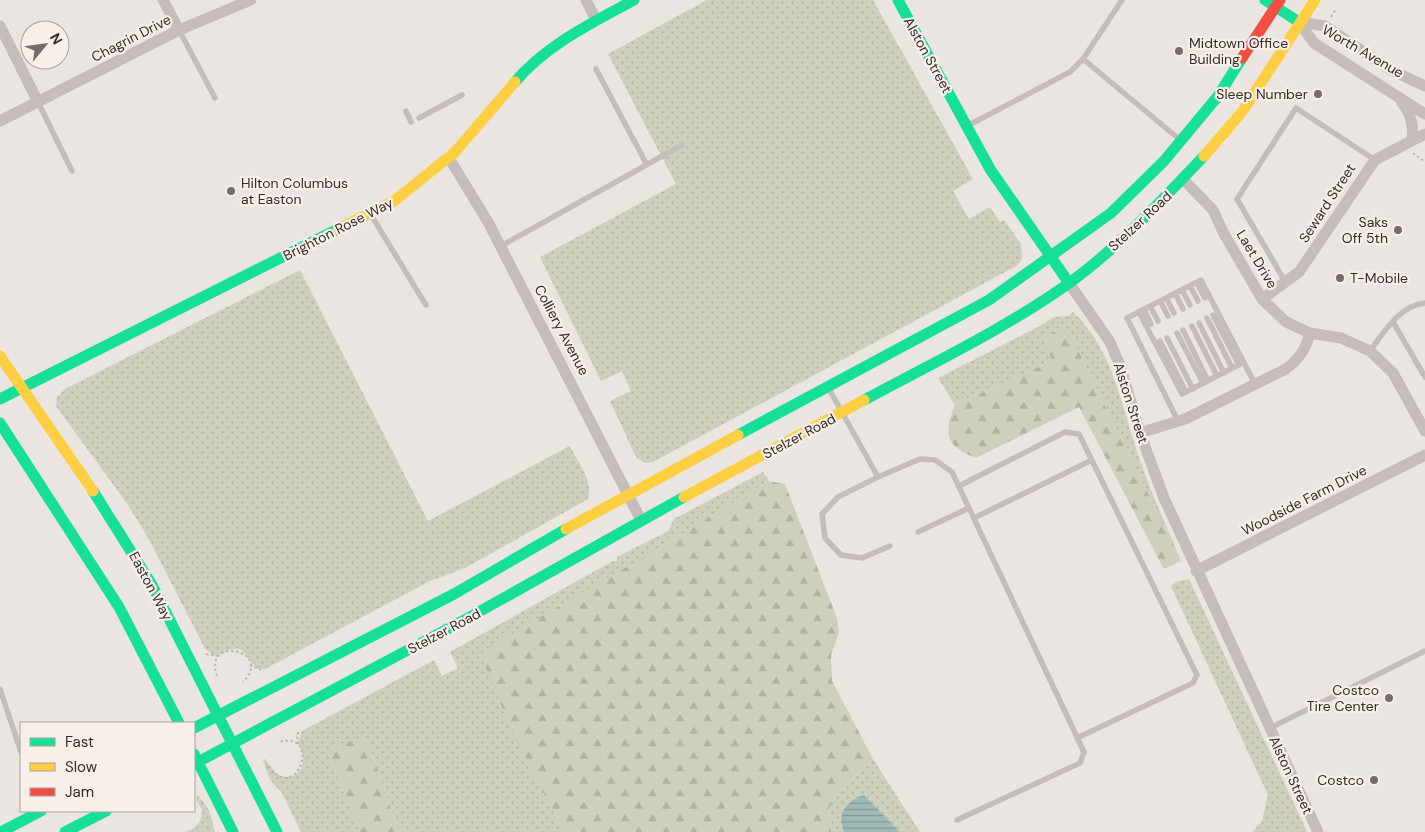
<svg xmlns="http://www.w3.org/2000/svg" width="1425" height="832" font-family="'DM Sans',sans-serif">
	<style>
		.grass { fill: url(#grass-dots) }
		.forest { fill: url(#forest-firs) }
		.water { fill: url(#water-rules) }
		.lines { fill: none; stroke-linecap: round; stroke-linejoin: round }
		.path { stroke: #bdb6b2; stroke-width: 2; stroke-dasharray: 2.5 2.5; stroke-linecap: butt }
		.lane { stroke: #c4bdba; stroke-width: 5.5 }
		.street { stroke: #c4bdba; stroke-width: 11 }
		.fast { stroke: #16e098; stroke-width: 11 }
		.slow { stroke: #ffcf43; stroke-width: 11 }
		.jam { stroke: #f24e42; stroke-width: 11 }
		.poi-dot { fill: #746c69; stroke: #f7efe9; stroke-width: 2 }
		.labels { text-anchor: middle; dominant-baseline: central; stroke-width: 4.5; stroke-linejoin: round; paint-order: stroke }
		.street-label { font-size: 14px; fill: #342b29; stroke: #f7efe9 }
		.poi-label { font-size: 14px; fill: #342b29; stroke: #f7efe9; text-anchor: end }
	</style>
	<defs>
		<pattern id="grass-dots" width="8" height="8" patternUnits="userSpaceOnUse" patternTransform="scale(1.25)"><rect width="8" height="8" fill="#cecfbc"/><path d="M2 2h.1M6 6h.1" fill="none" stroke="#b2b2a2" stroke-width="1.8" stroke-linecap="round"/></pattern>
		<pattern id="forest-firs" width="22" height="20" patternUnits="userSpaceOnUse" patternTransform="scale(1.25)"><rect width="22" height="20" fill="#cecfbc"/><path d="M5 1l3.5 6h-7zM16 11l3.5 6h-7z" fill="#b2b2a2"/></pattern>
		<pattern id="water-rules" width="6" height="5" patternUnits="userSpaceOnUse" patternTransform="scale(1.25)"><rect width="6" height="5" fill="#9fbbb7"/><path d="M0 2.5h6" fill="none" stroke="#829895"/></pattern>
	</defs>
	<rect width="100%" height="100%" fill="#ebe5e1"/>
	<path class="grass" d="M 707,0 L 873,0 L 973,179 L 953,191 L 969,219 L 990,207 L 1000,222 L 1004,220 L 1021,244 L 1022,259 L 1018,265 L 653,462 L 645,463 L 636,457 L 610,401 L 631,391 L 622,371 L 601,381 L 540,257 L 676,184 L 608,54 Z
		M 300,270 L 428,521 L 570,446 C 577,461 594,481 588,499 L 465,568 L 430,581 L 265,669 L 257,668 C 237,645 244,644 215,656 L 205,649 L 150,541 L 128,505 L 56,406 L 57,397 L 65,389 Z
		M 1073,312 C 1115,351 1123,414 1142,466 C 1153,498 1168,529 1181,561 L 1067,328 L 1052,361 L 955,405 L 938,378 L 1038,327 L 1054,317 L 1069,316 Z
		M 763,472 L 769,481 L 656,550 L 516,741 L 564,832 L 399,832 L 367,738 C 351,741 337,741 330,758 L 360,832 L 301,832 L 282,793 L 270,780 L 263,760 L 266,759 C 281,794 317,772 298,743 L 302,731 L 434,660 L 442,676 L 458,668 L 450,652 L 613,561 L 617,561 L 617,557 L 668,531 L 674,519 Z
		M 1189,579 L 1303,823 L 1307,832 L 1252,832 L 1262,821 L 1268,795 L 1171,586 L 1176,582 Z
		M 873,759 L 920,832 L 900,832 L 864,795 L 841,825 L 844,832 L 831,832 L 829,809 L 840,790 Z
		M 198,795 L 209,810 L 215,832 L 180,832 C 194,832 203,822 202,809 L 196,800 Z"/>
	<path class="forest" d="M 1067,328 L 1181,561 L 1164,569 L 1079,407 L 976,458 C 946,446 943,435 955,405 L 1052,361 L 1043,336 Z
		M 769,481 L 785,484 L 837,618 L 839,633 L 831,655 L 832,681 L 873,759 L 840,790 L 829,809 L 831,832 L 564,832 L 516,741 L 481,656 L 485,649 L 656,550 Z
		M 367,738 L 399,832 L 360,832 L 330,758 C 337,741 351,741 367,738 Z"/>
	<path class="water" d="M 864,795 L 900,832 L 844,832 C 836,814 847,800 864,795 Z"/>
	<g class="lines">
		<path class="path" d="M 1331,17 L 1336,9
			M 1413,153 L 1425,162
			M 206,654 L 218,656
			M 250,665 L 264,671
			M 217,676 C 202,635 275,650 243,682
			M 298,744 L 297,735 L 300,730
			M 269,766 C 296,806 324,730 278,742"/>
		<path class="lane" d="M 179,30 L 215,98
			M 1083,59 L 1179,139
			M 596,69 L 647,165
			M 38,102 L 72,171
			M 406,111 L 411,122
			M 419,118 L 462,95
			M 967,126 L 1070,72 L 1083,59 L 1122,0
			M 371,215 L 426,305
			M 501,246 L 682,145
			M 1197,283 L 1205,298
			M 1286,283 L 1237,199 L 1296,108 L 1375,160
			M 1190,286 L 1198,301
			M 1182,290 L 1190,305
			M 1175,293 L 1183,309
			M 1166,298 L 1174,313
			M 1160,301 L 1168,316
			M 1150,306 L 1158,321
			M 1144,310 L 1151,324
			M 1139,312 L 1182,394 L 1244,362
			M 1213,315 L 1239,365
			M 1207,318 L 1232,368
			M 1393,322 L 1425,377
			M 1199,323 L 1224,373
			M 1192,326 L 1217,376
			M 1183,330 L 1208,381
			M 1177,333 L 1203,383
			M 1167,338 L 1193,389
			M 1160,341 L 1186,392
			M 1370,351 C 1383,333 1400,305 1425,303
			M 829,389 L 878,477 L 920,459 L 935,460 L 952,472 L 1084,752 L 1080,763 L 957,820
			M 1178,421 L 1127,318 L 1201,280 L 1255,384
			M 878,477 L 838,497 L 822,514 L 825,538 L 841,555 L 862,558 L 890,546
			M 959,486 L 1065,432 L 1079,434 L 1197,675 L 1193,683 L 1077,738
			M 974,518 L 1092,460
			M 918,532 L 969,508
			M 0,689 L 21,752
			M 1270,728 L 1425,651"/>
		<path class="street" d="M 163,0 L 179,30
			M 586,0 L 596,20
			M 1299,22 L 1314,43 L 1425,114
			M 1299,22 L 1325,26 L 1391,70 L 1425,86
			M 0,26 L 38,102
			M 1401,101 C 1411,115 1414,124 1412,141
			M 0,121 L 179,30 L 251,0
			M 449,158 L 488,222 L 641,520
			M 1183,179 L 1213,210 L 1223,232 L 1262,299 L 1286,322 L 1310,333 L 1341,338 L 1370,351 L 1393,373 L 1425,431
			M 1069,283 L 1110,342 L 1121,368 L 1140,433 L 1164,498 L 1318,832
			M 1262,299 L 1299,272 L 1375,160 L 1425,134
			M 1140,433 L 1185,419 L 1286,369 C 1299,359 1306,349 1310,333
			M 1196,571 L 1425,455"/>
		<path class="fast" d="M 898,0 L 990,169 L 1069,283
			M 1265,0 L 1299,22
			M 515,82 C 546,45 592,23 634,0
			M 0,399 L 338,229
			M 864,400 C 933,363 1004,329 1068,284 C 1119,247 1161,201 1204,156
			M 0,423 L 119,607 L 179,723
			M 738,435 L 989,300 L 1111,213 L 1164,161 L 1218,96 L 1242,58
			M 93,491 L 152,585 L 277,832
			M 194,728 L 454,594 L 566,529
			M 194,754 L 233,832
			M 194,764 L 468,618 L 684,497
			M 1,832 L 41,811
			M 65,832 L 106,811"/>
		<path class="slow" d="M 1204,156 L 1242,112 L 1315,0
			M 338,229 L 394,201 L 455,152 L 515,82
			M 0,356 L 93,491
			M 684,497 L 864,400
			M 566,529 L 738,435"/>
		<path class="jam" d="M 1242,58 L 1280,0"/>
	</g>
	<g class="poi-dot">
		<circle cx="1179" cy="51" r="5"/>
		<circle cx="1318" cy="94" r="5"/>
		<circle cx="231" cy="191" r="5"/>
		<circle cx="1398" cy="230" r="5"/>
		<circle cx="1340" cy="278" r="5"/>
		<circle cx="1389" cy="698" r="5"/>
		<circle cx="1374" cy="780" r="5"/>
	</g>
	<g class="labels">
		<g class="street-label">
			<text transform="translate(131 38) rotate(-27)">Chagrin Drive</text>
			<text transform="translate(1363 51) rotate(30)">Worth Avenue</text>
			<text transform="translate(928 55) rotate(61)">Alston Street</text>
			<text transform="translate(1327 203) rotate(-57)">Seward Street</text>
			<text transform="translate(1140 221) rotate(-43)">Stelzer Road</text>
			<text transform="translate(338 229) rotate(-27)">Brighton Rose Way</text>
			<text transform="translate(1257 259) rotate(59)">Laet Drive</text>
			<text transform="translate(562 330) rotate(62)">Colliery Avenue</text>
			<text transform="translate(1131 403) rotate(72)">Alston Street</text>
			<text transform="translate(799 436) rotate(-28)">Stelzer Road</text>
			<text transform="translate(1304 500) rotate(-27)">Woodside Farm Drive</text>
			<text transform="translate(151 586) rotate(62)">Easton Way</text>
			<text transform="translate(444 631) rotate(-28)">Stelzer Road</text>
			<text transform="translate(1291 775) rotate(65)">Alston Street</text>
		</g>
		<g class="poi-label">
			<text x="1189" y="43" text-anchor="start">Midtown Office<tspan x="1189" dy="16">Building</tspan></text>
			<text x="1308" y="94">Sleep Number</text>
			<text x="241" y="183" text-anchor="start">Hilton Columbus<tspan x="241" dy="16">at Easton</tspan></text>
			<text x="1388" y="222">Saks<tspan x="1388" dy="16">Off 5th</tspan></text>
			<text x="1350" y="278" text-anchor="start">T-Mobile</text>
			<text x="1379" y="690">Costco<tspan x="1379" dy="16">Tire Center</tspan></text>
			<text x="1364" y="780">Costco</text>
		</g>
	</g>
	<rect x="20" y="722" width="175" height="90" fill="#f7efe9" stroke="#a9a19c"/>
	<rect x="30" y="738" width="25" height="8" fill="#16e098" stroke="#a9a19c"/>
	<text x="65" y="747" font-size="15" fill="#342b29">Fast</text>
	<rect x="30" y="763" width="25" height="8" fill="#ffcf43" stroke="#a9a19c"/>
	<text x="65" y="772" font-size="15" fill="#342b29">Slow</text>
	<rect x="30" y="788" width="25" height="8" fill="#f24e42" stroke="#a9a19c"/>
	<text x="65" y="797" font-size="15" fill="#342b29">Jam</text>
	<g transform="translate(45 45) rotate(61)"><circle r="24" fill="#f7efe9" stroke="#a9a19c"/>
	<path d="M0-4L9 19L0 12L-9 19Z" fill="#746c69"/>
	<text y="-8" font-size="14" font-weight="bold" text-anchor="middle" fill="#342b29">N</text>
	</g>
</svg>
